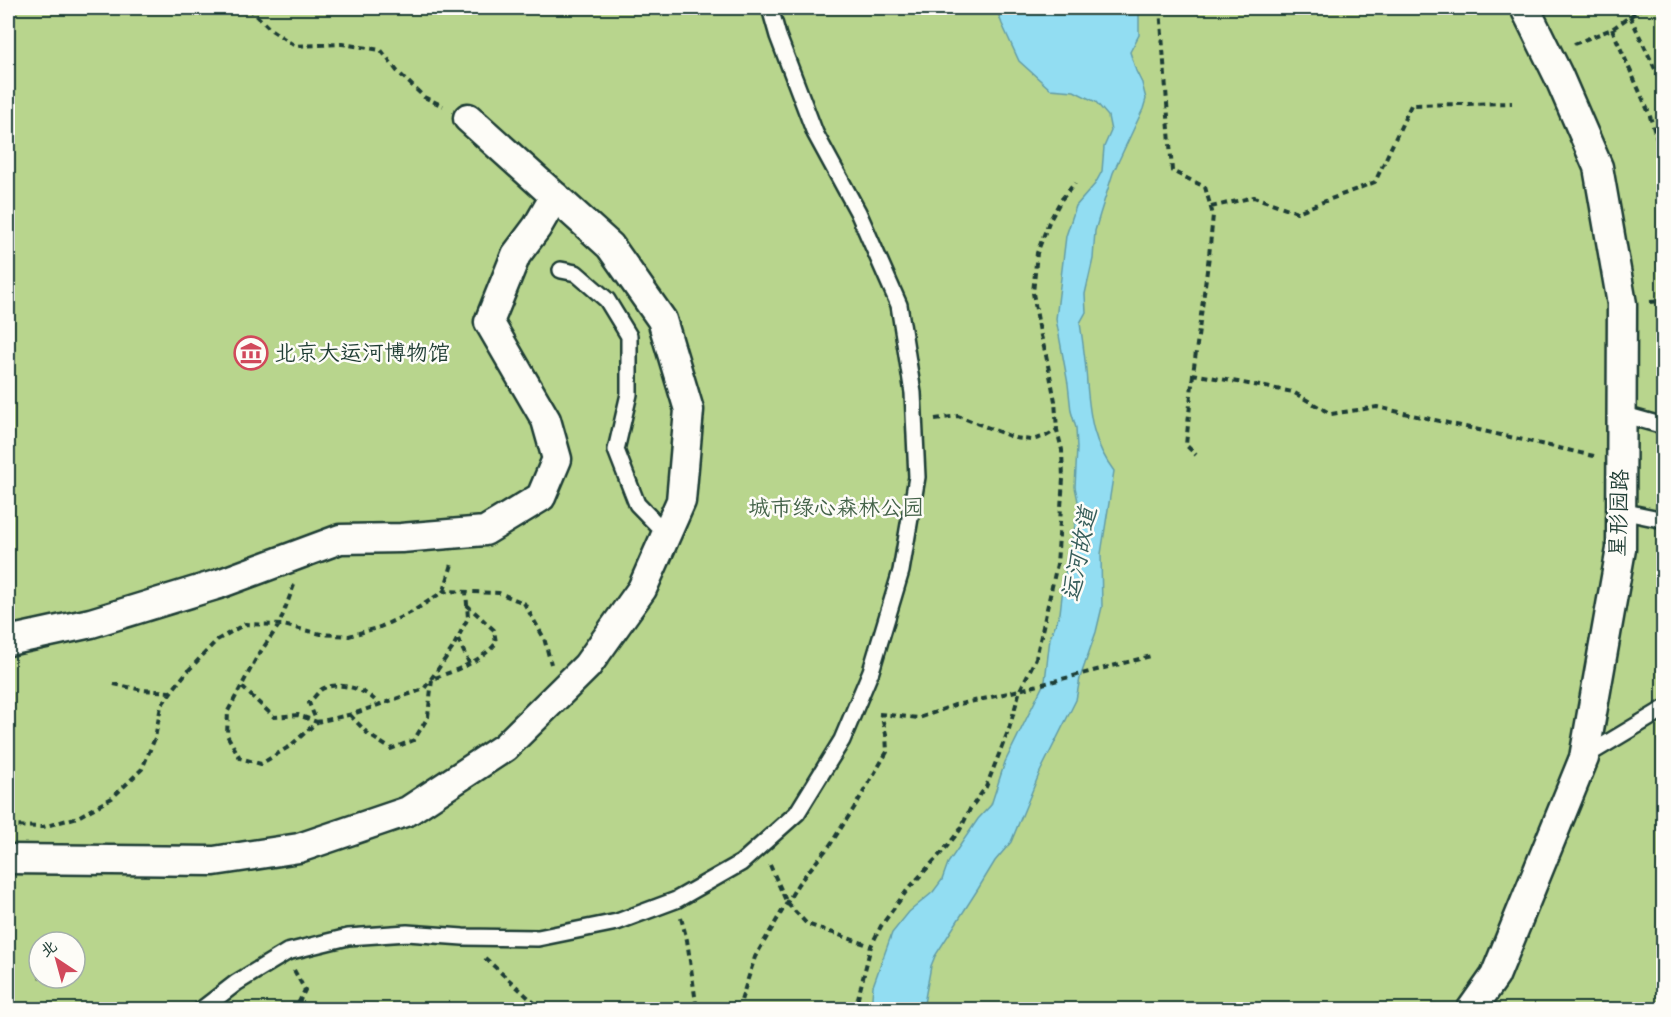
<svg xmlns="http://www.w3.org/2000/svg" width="1671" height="1017" font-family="'Comic Neue','LXGW WenKai TC',sans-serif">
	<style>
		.green { fill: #b8d58d; stroke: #6c8960; stroke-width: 1.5; fill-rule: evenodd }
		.water { fill: #92ddf2; stroke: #649da6; stroke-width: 1.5 }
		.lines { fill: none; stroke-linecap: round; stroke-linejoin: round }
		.lane-casing { stroke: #1f3d34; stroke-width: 20 }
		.street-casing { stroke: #1f3d34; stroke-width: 33 }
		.path { stroke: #1f3d34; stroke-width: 4; stroke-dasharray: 6 4.5; stroke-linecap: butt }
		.lane { stroke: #fdfcf7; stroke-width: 15 }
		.street { stroke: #fdfcf7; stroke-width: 28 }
		.labels { text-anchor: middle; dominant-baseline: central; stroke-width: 5; stroke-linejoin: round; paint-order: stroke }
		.poi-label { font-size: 22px; fill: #1f3d34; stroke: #fdfcf7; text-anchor: start }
		.park-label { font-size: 22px; fill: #45634a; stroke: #fdfcf7 }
		.street-label { font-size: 22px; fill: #1f3d34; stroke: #fdfcf7 }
		.water-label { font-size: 24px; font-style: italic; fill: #365d5a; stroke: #fdfcf7 }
	</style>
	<rect width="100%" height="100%" fill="#fdfcf7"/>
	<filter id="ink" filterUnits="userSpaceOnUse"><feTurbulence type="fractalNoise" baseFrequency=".0167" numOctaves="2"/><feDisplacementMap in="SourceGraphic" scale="12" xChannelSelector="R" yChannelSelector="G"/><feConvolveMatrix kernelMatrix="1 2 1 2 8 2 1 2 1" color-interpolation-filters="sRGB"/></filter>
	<g filter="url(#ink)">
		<path class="green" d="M 8,8 L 1663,8 L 1663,1009 L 8,1009 ZM 39,942 L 75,942 L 75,978 L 39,978 Z"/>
		<path class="water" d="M 996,8 L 1139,8 L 1139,35 L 1130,52 L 1136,71 L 1142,83 L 1146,99 L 1143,109 L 1113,173 L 1100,214 L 1095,231 L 1093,259 L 1085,294 L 1086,312 L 1080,323 C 1083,343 1086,363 1087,384 C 1090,418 1093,443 1114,471 L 1101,554 L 1102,607 L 1096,632 L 1080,678 L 1076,700 L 1040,772 L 1011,842 L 995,861 L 978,889 L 935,956 L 931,966 L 923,1009 L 871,1009 L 873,986 L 892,933 L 909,912 L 933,892 L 942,880 L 948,863 L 978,819 L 991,805 L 1005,762 L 1045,681 L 1050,638 L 1060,613 L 1064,579 L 1079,506 L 1075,487 L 1077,448 L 1076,428 L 1071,411 L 1068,384 L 1056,319 L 1066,236 L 1076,206 L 1095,184 L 1102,171 L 1104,147 L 1111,131 L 1108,116 L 1096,102 L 1074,91 L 1050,89 L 1019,61 L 1002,24 Z"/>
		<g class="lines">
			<g class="lane-casing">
				<path id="lane" d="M 561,270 L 576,273 L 607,300 L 629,336 L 629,394 L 616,450 L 637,504 L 666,534
					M 1621,414 L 1664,426
					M 1621,511 L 1664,520
					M 1584,757 L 1664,709
					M 201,1010 L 236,983 L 287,952 L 348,937 L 407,933 L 463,937 L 538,938 L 617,922 L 676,900 L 741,863 L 797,813 L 842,740 L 871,671 L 901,571 L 917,477 L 913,393 L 899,305 L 858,212 L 815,133 L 778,36 L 770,8"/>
			</g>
			<g class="street-casing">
				<path id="street" d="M 8,641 L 91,623 L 219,584 L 340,539 L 401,538 L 485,531 L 541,497 L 557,459 L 546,420 L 489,322 L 516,255 L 537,227 L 555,196
					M 8,859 L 214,861 L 299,848 L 408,811 L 505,747 L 587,666 L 642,589 L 681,501 L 689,410 L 662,320 L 610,246 L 468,118
					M 1471,1010 L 1495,976 L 1584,758 L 1621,549 L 1622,304 L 1598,167 L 1559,77 L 1525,8"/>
			</g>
			<path class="path" d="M 249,8 L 270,29 L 295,46 L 342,44 L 381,50 L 397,71 L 424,97 L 443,106
				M 1160,8 L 1172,171 L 1205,187 L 1213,215 L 1209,256 L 1193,374 L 1293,392 L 1331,414 L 1377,407 L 1594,456
				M 1630,16 L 1664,88
				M 1612,29 L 1649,113 L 1664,163
				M 1574,44 L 1612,29 L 1642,8
				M 1211,207 L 1254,197 L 1297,212 L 1375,182 L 1411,105 L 1512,103
				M 1650,302 L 1664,301
				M 1193,374 L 1186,445 L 1196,455
				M 935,419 L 958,416 L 1015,438 L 1032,440 L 1046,436 L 1057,430
				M 294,585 L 279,625 L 257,657 L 228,711 L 227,735 L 240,758 L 261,764 L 290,746 L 317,722 L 353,714 L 424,689 L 452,649 L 468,618 L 466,591
				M 444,591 L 452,564
				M 458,639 L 469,663
				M 114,684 L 142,690 L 171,692
				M 242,687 L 274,717 L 298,715 L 317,722 L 309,703 C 313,699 318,692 322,689 C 339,680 369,690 379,705
				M 879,714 L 919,718 L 955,705 L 988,698 L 1151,656
				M 350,715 L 369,735 L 391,749 L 414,740 L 428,717 L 432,679 C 454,671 481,662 496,643 L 494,630 L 467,605
				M 8,826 L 43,827 L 78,817 L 112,798 L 142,769 L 155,738 L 161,706 L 171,692 L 186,673 L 217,640 L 245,624 L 283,625 L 321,634 L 349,636 L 380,627 L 412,612 L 444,591 L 499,593 L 524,603 L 544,638 L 551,664
				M 770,865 L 787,903 L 807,924 L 871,946
				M 681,918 L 687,940 L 697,1010
				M 485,958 L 542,1010
				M 294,970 L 305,990 L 295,1010
				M 738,1010 L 755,957 L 798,884 L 830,845 L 854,808 L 887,752 L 886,734 L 881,714
				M 855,1010 L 871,946 L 881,926 L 908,889 L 944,850 L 960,830 L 970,809 L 986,787 L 1009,729 L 1020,690 L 1036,658 L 1057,564 L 1063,479 L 1062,450 L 1057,430 L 1055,401 L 1046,355 L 1040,332 L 1033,293 L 1037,253 L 1049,222 L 1061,200 L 1075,183"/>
			<use href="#lane" class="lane"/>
			<use href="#street" class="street"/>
		</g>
	</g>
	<defs>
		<g id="museum-ring" transform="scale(1.725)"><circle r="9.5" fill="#fdfcf7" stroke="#d1495b" stroke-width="1.5"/><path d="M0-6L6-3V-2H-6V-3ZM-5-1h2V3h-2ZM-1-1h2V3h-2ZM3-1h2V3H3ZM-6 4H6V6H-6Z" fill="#d1495b"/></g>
	</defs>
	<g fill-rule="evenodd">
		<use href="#museum-ring" x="251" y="353"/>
	</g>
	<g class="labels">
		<g class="poi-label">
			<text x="274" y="353">北京大运河博物馆</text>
		</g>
		<g class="park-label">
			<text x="836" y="508">城市绿心森林公园</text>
		</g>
		<g class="street-label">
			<text transform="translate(1619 513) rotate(-88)">星形园路</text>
		</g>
		<g class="water-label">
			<text transform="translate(1079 554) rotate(-79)">运河故道</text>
		</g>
	</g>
	<rect width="1671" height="1017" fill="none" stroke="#fdfcf7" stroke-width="30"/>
	<rect x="15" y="15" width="1641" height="987" fill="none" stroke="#1f3d34" stroke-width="2" filter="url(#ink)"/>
	<g transform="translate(57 960) rotate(324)"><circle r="28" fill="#fdfcf7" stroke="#a4b0a9" stroke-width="1.5"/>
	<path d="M0-4.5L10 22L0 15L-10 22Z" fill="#d1495b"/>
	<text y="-9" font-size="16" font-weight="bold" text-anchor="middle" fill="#1f3d34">北</text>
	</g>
</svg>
